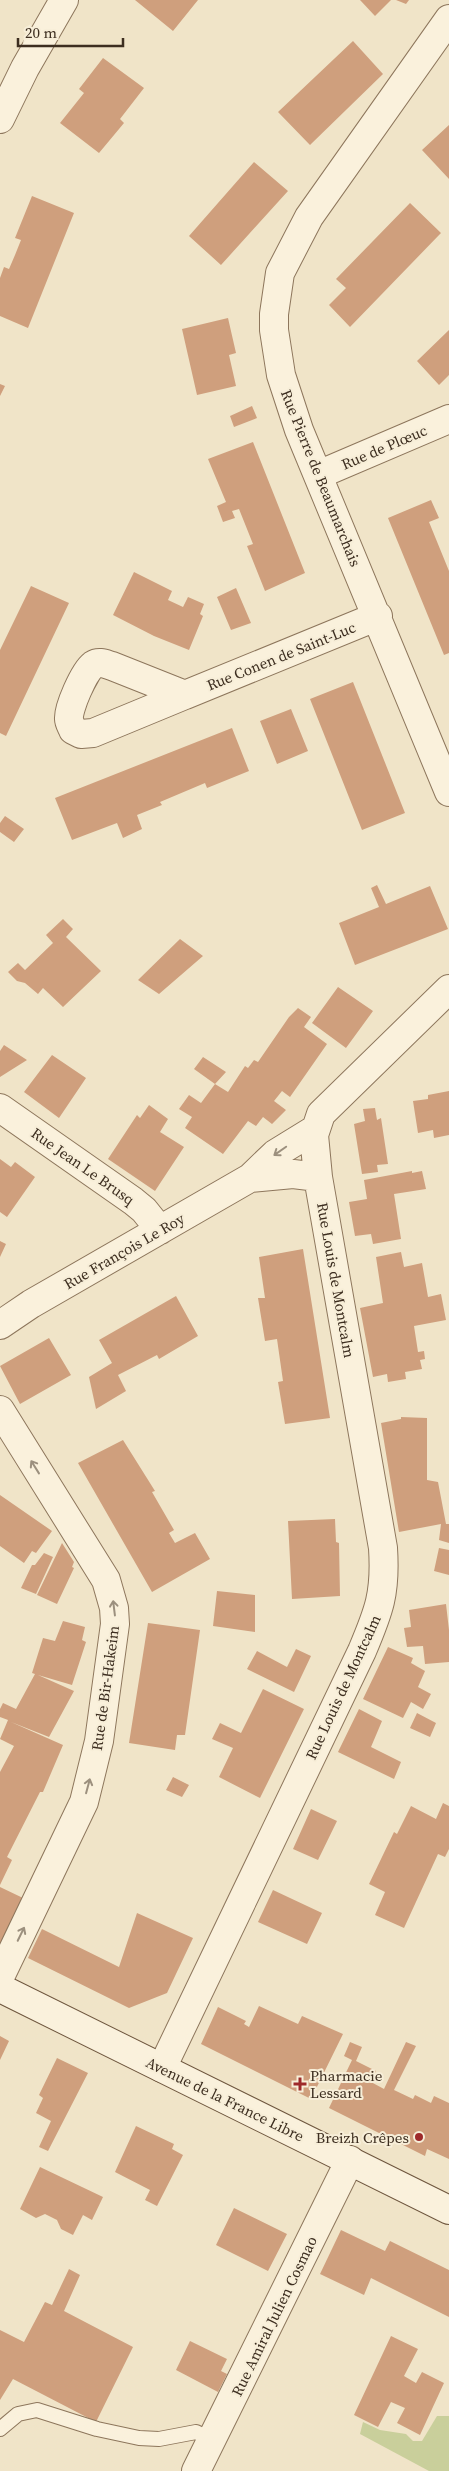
<svg xmlns="http://www.w3.org/2000/svg" width="449" height="2471" font-family="'Source Serif 4',serif">
	<style>
		.green { fill: #c9cf9b }
		.building { fill: #cf9f7d }
		.lines { fill: none; stroke-linecap: round; stroke-linejoin: round }
		.service-casing { stroke: #8d765c; stroke-width: 16 }
		.minor-casing { stroke: #8d765c; stroke-width: 30 }
		.secondary-casing { stroke: #6f573f; stroke-width: 30 }
		.service { stroke: #faf1dc; stroke-width: 14 }
		.minor { stroke: #faf1dc; stroke-width: 28 }
		.secondary { stroke: #faf1dc; stroke-width: 28 }
		.oneway { stroke: #9c907e }
		.poi-dot { fill: #9e2a2b; stroke: #f7eed8; stroke-width: 2 }
		.labels { text-anchor: middle; dominant-baseline: central; stroke-width: 4; stroke-linejoin: round; paint-order: stroke }
		.street-label { font-size: 15px; fill: #3d2e20; stroke: #f7eed8 }
		.poi-label { font-size: 15px; fill: #3d2e20; stroke: #f7eed8; text-anchor: start }
	</style>
	<rect width="100%" height="100%" fill="#f0e4c8"/>
	<path class="green" d="M 437,2416 L 449,2416 L 449,2471 L 429,2471 L 360,2434 L 363,2422 L 380,2430 L 406,2434 L 413,2441 L 422,2441 Z"/>
	<path class="building" d="M 135,0 L 198,0 L 173,31 Z
		M 360,0 L 391,0 L 375,16 Z
		M 396,0 L 409,0 L 406,4 Z
		M 353,41 L 383,74 L 310,145 L 278,112 Z
		M 103,58 L 144,88 L 120,119 L 124,123 L 99,153 L 60,123 L 84,93 L 79,89 Z
		M 449,125 L 449,179 L 422,150 Z
		M 254,162 L 288,191 L 221,265 L 189,236 Z
		M 32,196 L 74,213 L 28,328 L 0,316 L 0,278 L 4,267 L 9,269 L 15,255 L 21,240 L 15,238 Z
		M 410,203 L 441,233 L 350,327 L 329,305 L 346,288 L 336,279 Z
		M 228,318 L 236,353 L 229,355 L 236,386 L 197,395 L 182,329 Z
		M 449,330 L 449,375 L 439,385 L 417,361 Z
		M 0,384 L 5,386 L 0,396 Z
		M 252,406 L 257,418 L 234,427 L 230,416 Z
		M 253,442 L 305,573 L 265,591 L 247,546 L 253,544 L 239,509 L 232,511 L 235,518 L 223,522 L 217,506 L 226,502 L 208,459 Z
		M 431,500 L 439,518 L 429,522 L 449,571 L 449,653 L 444,655 L 388,518 Z
		M 134,572 L 172,591 L 168,600 L 183,607 L 188,597 L 204,604 L 200,614 L 203,616 L 189,650 L 154,636 L 113,615 Z
		M 31,586 L 69,603 L 6,736 L 0,733 L 0,650 Z
		M 236,588 L 251,623 L 231,630 L 217,597 Z
		M 353,682 L 405,813 L 362,830 L 310,699 Z
		M 291,709 L 308,751 L 277,764 L 260,721 Z
		M 232,728 L 249,771 L 207,788 L 205,783 L 160,802 L 162,805 L 137,815 L 142,829 L 123,838 L 117,823 L 72,840 L 55,798 Z
		M 5,816 L 24,829 L 14,842 L 0,832 L 0,823 Z
		M 377,885 L 386,904 L 430,886 L 448,929 L 355,965 L 339,923 L 379,907 L 371,888 Z
		M 63,919 L 73,929 L 66,937 L 101,971 L 63,1007 L 43,988 L 38,994 L 25,983 L 17,981 L 8,972 L 18,963 L 25,970 L 53,943 L 46,935 Z
		M 180,939 L 203,956 L 159,994 L 138,980 Z
		M 338,987 L 373,1011 L 346,1048 L 312,1023 Z
		M 298,1008 L 311,1017 L 304,1027 L 327,1044 L 290,1097 L 282,1091 L 274,1101 L 286,1110 L 272,1124 L 263,1117 L 256,1126 L 248,1121 L 223,1154 L 185,1128 L 192,1117 L 179,1109 L 189,1095 L 201,1103 L 215,1084 L 228,1092 L 245,1066 L 248,1068 L 254,1060 L 258,1062 L 289,1017 Z
		M 4,1045 L 27,1060 L 0,1077 L 0,1051 Z
		M 52,1055 L 86,1078 L 59,1118 L 24,1092 Z
		M 203,1057 L 226,1072 L 215,1084 L 194,1069 Z
		M 449,1091 L 449,1135 L 434,1138 L 433,1130 L 418,1133 L 413,1101 L 428,1099 L 428,1095 Z
		M 149,1105 L 168,1119 L 160,1132 L 184,1147 L 155,1191 L 108,1159 L 137,1115 L 140,1118 Z
		M 375,1108 L 377,1120 L 381,1118 L 388,1164 L 377,1165 L 378,1172 L 362,1174 L 354,1124 L 365,1121 L 363,1109 Z
		M 0,1159 L 11,1167 L 15,1162 L 35,1177 L 7,1217 L 0,1212 Z
		M 412,1171 L 412,1173 L 422,1171 L 426,1189 L 394,1194 L 401,1239 L 373,1244 L 371,1234 L 355,1236 L 349,1202 L 367,1199 L 364,1180 Z
		M 0,1241 L 6,1244 L 0,1257 Z
		M 303,1249 L 330,1418 L 285,1424 L 278,1382 L 283,1381 L 277,1339 L 265,1341 L 258,1298 L 265,1298 L 259,1257 Z
		M 401,1252 L 404,1267 L 422,1263 L 428,1297 L 441,1294 L 446,1320 L 414,1326 L 418,1352 L 424,1351 L 425,1359 L 420,1360 L 422,1369 L 405,1372 L 406,1379 L 388,1382 L 387,1374 L 373,1377 L 360,1308 L 383,1303 L 376,1257 Z
		M 176,1296 L 198,1336 L 159,1359 L 157,1355 L 118,1375 L 126,1391 L 96,1409 L 89,1377 L 112,1363 L 99,1340 Z
		M 49,1338 L 71,1375 L 20,1404 L 0,1366 Z
		M 401,1417 L 427,1418 L 427,1480 L 438,1482 L 446,1524 L 449,1524 L 449,1543 L 439,1540 L 441,1524 L 399,1532 L 381,1423 L 401,1419 Z
		M 123,1440 L 155,1491 L 152,1492 L 174,1530 L 169,1533 L 175,1543 L 195,1533 L 210,1559 L 152,1592 L 78,1463 Z
		M 0,1495 L 52,1531 L 36,1553 L 32,1551 L 24,1563 L 0,1546 Z
		M 335,1519 L 336,1542 L 339,1543 L 340,1596 L 292,1599 L 288,1521 Z
		M 62,1543 L 74,1562 L 72,1567 L 74,1568 L 57,1604 L 37,1595 Z
		M 439,1548 L 449,1550 L 449,1575 L 434,1571 Z
		M 44,1553 L 53,1557 L 36,1594 L 21,1588 L 32,1565 L 35,1565 Z
		M 217,1591 L 255,1595 L 255,1632 L 213,1626 Z
		M 446,1604 L 449,1630 L 449,1662 L 425,1664 L 423,1646 L 407,1647 L 404,1628 L 411,1627 L 409,1610 Z
		M 63,1621 L 85,1627 L 82,1640 L 86,1642 L 72,1685 L 38,1675 L 74,1691 L 49,1737 L 11,1722 L 63,1745 L 43,1792 L 40,1792 L 7,1857 L 12,1860 L 0,1885 L 0,1772 L 14,1746 L 0,1739 L 8,1720 L 0,1717 L 0,1709 L 3,1703 L 16,1709 L 35,1674 L 32,1673 L 43,1638 L 55,1641 Z
		M 148,1623 L 200,1630 L 185,1735 L 177,1735 L 175,1750 L 129,1743 Z
		M 388,1647 L 413,1658 L 411,1663 L 425,1671 L 418,1687 L 431,1694 L 423,1709 L 411,1702 L 403,1718 L 363,1699 Z
		M 296,1649 L 311,1656 L 294,1692 L 247,1669 L 257,1651 L 287,1667 Z
		M 263,1689 L 304,1709 L 260,1798 L 219,1777 L 233,1748 L 212,1739 L 220,1723 L 241,1733 Z
		M 359,1709 L 382,1721 L 371,1747 L 401,1762 L 394,1779 L 338,1752 Z
		M 417,1713 L 436,1723 L 430,1737 L 410,1728 Z
		M 173,1777 L 189,1785 L 182,1797 L 166,1790 Z
		M 443,1803 L 449,1806 L 449,1849 L 445,1857 L 438,1854 L 404,1928 L 375,1915 L 385,1892 L 369,1884 L 394,1832 L 397,1834 L 411,1806 L 436,1819 Z
		M 311,1809 L 337,1821 L 318,1860 L 293,1849 Z
		M 0,1887 L 23,1898 L 3,1944 L 0,1943 Z
		M 273,1890 L 322,1913 L 307,1944 L 258,1922 Z
		M 137,1913 L 193,1938 L 167,1993 L 129,2008 L 28,1958 L 42,1929 L 119,1967 Z
		M 259,2006 L 298,2024 L 302,2016 L 343,2034 L 311,2099 L 201,2044 L 218,2007 L 246,2021 L 244,2024 L 249,2027 Z
		M 0,2036 L 9,2041 L 0,2060 Z
		M 350,2042 L 362,2047 L 356,2061 L 376,2071 L 371,2082 L 384,2089 L 406,2042 L 416,2046 L 394,2090 L 413,2099 L 415,2095 L 431,2103 L 434,2096 L 449,2103 L 449,2159 L 427,2149 L 425,2156 L 329,2108 L 352,2060 L 344,2056 Z
		M 57,2058 L 88,2073 L 48,2151 L 39,2147 L 51,2121 L 36,2113 L 43,2098 L 39,2095 Z
		M 136,2126 L 174,2144 L 172,2149 L 183,2155 L 157,2206 L 145,2200 L 150,2190 L 115,2172 Z
		M 40,2167 L 103,2197 L 92,2220 L 83,2215 L 73,2235 L 61,2229 L 57,2220 L 45,2214 L 36,2218 L 20,2209 Z
		M 234,2208 L 287,2234 L 268,2271 L 216,2245 Z
		M 341,2230 L 385,2251 L 390,2241 L 449,2270 L 449,2317 L 371,2278 L 364,2295 L 320,2274 Z
		M 69,2269 L 80,2275 L 64,2311 L 133,2347 L 96,2422 L 13,2379 L 0,2400 L 0,2330 L 24,2342 L 45,2302 L 52,2305 Z
		M 391,2336 L 418,2349 L 404,2376 L 416,2383 L 422,2372 L 444,2383 L 420,2435 L 397,2423 L 405,2408 L 391,2402 L 378,2427 L 354,2415 Z
		M 190,2341 L 227,2359 L 221,2371 L 227,2374 L 218,2392 L 176,2370 Z"/>
	<g class="lines">
		<g class="service-casing">
			<path id="service" d="M 0,2429 L 18,2414 L 37,2410 L 97,2429 L 139,2438 L 159,2439 L 196,2432 L 212,2440"/>
		</g>
		<g class="minor-casing">
			<path id="minor" d="M 449,19 L 309,217 L 280,273 L 274,314 L 274,330 L 281,375 L 299,430 L 449,792
				M 0,119 L 25,68 L 64,0
				M 318,475 L 449,419
				M 185,695 L 93,733 L 81,734 L 73,730 C 72,727 69,723 69,719 C 68,708 84,672 93,665 C 99,661 105,664 112,666 L 185,695 L 378,616
				M 0,1108 L 133,1201 L 144,1210 L 160,1230
				M 250,1178 L 293,1174 L 318,1177
				M 0,1325 L 31,1304 L 250,1178 L 275,1154 L 314,1130
				M 0,1410 L 106,1580 L 114,1608 L 115,1624 L 99,1741 L 84,1802 L 0,1977
				M 162,2068 L 362,1651 C 379,1611 386,1593 383,1548 L 318,1177 L 314,1135 L 321,1114 L 449,989
				M 196,2471 L 350,2160"/>
		</g>
		<g class="secondary-casing">
			<path id="secondary" d="M 0,1988 L 449,2210"/>
		</g>
		<use href="#service" class="service"/>
		<use href="#minor" class="minor"/>
		<use href="#secondary" class="secondary"/>
	</g>
	<defs><path id="oneway-shaft" d="M-6 0H5M1.5-3L5.5 0L1.5 3" fill="none" stroke-width="1.6" stroke-linecap="round" stroke-linejoin="round" transform="scale(1.25)"/></defs>
	<g class="oneway">
		<use href="#oneway-shaft" transform="translate(280 1151) rotate(145)"/>
		<use href="#oneway-shaft" transform="translate(35 1467) rotate(-122)"/>
		<use href="#oneway-shaft" transform="translate(114 1608) rotate(-97)"/>
		<use href="#oneway-shaft" transform="translate(88 1786) rotate(-75)"/>
		<use href="#oneway-shaft" transform="translate(21 1934) rotate(-64)"/>
	</g>
	<g class="poi-dot">
		<path d="M297.5 2076.5h5v5h5v5h-5v5h-5v-5h-5v-5h5z"/>
		<circle cx="419" cy="2137" r="5"/>
	</g>
	<g class="labels">
		<g class="street-label">
			<text transform="translate(384 447) rotate(-23)">Rue de Plœuc</text>
			<text transform="translate(321 478) rotate(68)">Rue Pierre de Beaumarchais</text>
			<text transform="translate(281 656) rotate(-22)">Rue Conen de Saint-Luc</text>
			<text transform="translate(83 1166) rotate(35)">Rue Jean Le Brusq</text>
			<text transform="translate(124 1251) rotate(-30)">Rue François Le Roy</text>
			<text transform="translate(336 1280) rotate(80)">Rue Louis de Montcalm</text>
			<text transform="translate(343 1687) rotate(-65)">Rue Louis de Montcalm</text>
			<text transform="translate(105 1688) rotate(-82)">Rue de Bir-Hakeim</text>
			<text transform="translate(225 2099) rotate(26)">Avenue de la France Libre</text>
			<text transform="translate(274 2316) rotate(-64)">Rue Amiral Julien Cosmao</text>
		</g>
		<g class="poi-label">
			<text x="310" y="2075">Pharmacie<tspan x="310" dy="17">Lessard</tspan></text>
			<text x="409" y="2137" text-anchor="end">Breizh Crêpes</text>
		</g>
	</g>
	<path d="M18 38v8h105v-8" fill="none" stroke="#3d2e20" stroke-width="2.5"/>
	<text x="25" y="38" font-size="15" fill="#3d2e20" stroke="#f7eed8" stroke-width="4" paint-order="stroke">20 m</text>
</svg>
